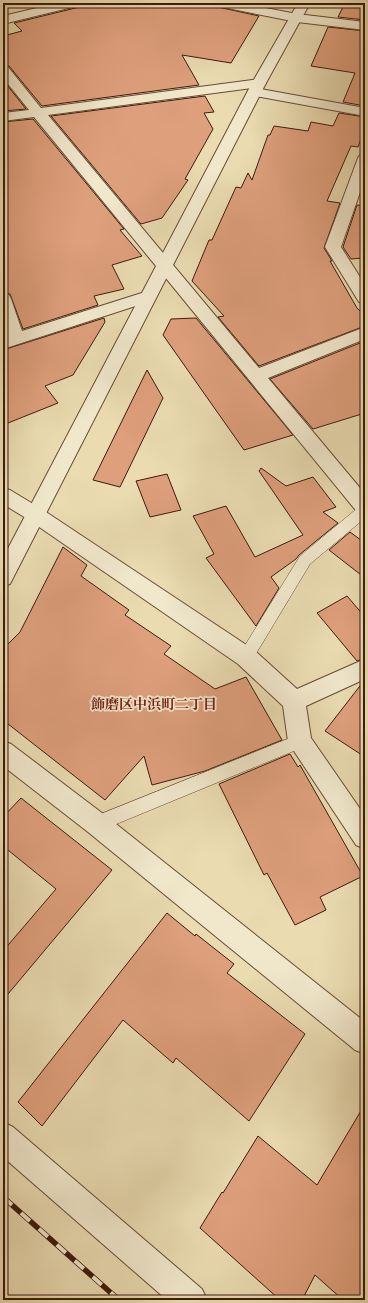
<svg xmlns="http://www.w3.org/2000/svg" width="368" height="1303" font-family="'IM FELL Double Pica','Noto Serif JP',serif">
	<style>
		.building { fill: #de9f7c; stroke: #3c1b0c }
		.lines { fill: none; stroke-linecap: round; stroke-linejoin: round }
		.service-casing { stroke: #684b35; stroke-width: 1 }
		.minor-casing { stroke: #684b35; stroke-width: 2 }
		.tertiary-casing { stroke: #684b35; stroke-width: 2 }
		.service { fill: #f1e8cc; fill-rule: evenodd }
		.minor { fill: #f1e8cc; fill-rule: evenodd }
		.tertiary { fill: #f1e8cc; fill-rule: evenodd }
		.rail-casing { stroke: #3c1b0c; stroke-width: 5.5 }
		.rail { stroke: #f1e8cc; stroke-width: 4; stroke-dasharray: 12; stroke-linecap: butt }
		.labels { text-anchor: middle; dominant-baseline: central; stroke-width: 3.5; stroke-linejoin: round; paint-order: stroke }
		.neighbourhood-label { font-size: 14px; font-weight: bold; fill: #7a1f14; stroke: #f1e8cc }
	</style>
	<rect width="100%" height="100%" fill="#eadbb1"/>
	<filter id="stains"><feTurbulence type="fractalNoise" baseFrequency=".005" numOctaves="4"/><feColorMatrix values="0 0 0 0 .2 0 0 0 0 .09 0 0 0 0 .02 0 0 0 .5 -.17"/></filter>
	<radialGradient id="worn" r=".72"><stop offset=".6" stop-color="#630" stop-opacity="0"/><stop offset="1" stop-color="#630" stop-opacity=".3"/></radialGradient>
	<path class="building" d="M 96,3 L 215,3 L 218,7 L 259,16 L 231,63 L 182,55 L 199,85 L 42,106 L 9,66 L 3,65 L 3,36 L 22,31 L 14,23 Z
		M 345,3 L 365,3 L 365,20 L 338,17 Z
		M 328,27 L 365,31 L 365,106 L 343,102 L 355,73 L 311,66 Z
		M 3,80 L 26,109 L 3,111 Z
		M 205,96 L 214,112 L 204,113 L 213,129 L 185,179 L 188,180 L 162,218 L 141,224 L 51,116 Z
		M 339,113 L 365,117 L 365,128 L 358,147 L 351,146 L 327,201 L 340,203 L 324,248 L 332,261 L 330,261 L 357,308 L 365,316 L 365,326 L 259,366 L 218,317 L 224,316 L 192,281 L 209,240 L 212,240 L 236,187 L 241,188 L 248,173 L 252,180 L 268,135 L 270,135 L 274,126 L 308,131 L 311,122 L 333,126 Z
		M 33,119 L 124,229 L 120,230 L 142,256 L 112,265 L 124,289 L 94,296 L 98,305 L 23,329 L 10,294 L 3,293 L 3,122 Z
		M 357,205 L 365,206 L 365,258 L 351,259 L 343,247 Z
		M 104,318 L 105,322 L 73,375 L 45,386 L 58,403 L 3,425 L 3,350 Z
		M 196,318 L 293,435 L 244,450 L 163,335 L 171,319 Z
		M 365,341 L 365,413 L 313,429 L 270,379 Z
		M 147,370 L 163,398 L 120,487 L 93,480 Z
		M 261,468 L 286,486 L 313,477 L 336,507 L 323,512 L 338,523 L 299,555 L 296,559 L 271,577 L 279,588 L 256,626 L 206,558 L 214,554 L 193,516 L 226,506 L 255,557 L 303,535 L 259,471 Z
		M 167,474 L 181,510 L 150,517 L 136,481 Z
		M 350,532 L 365,543 L 365,578 L 329,550 Z
		M 63,547 L 87,565 L 81,576 L 129,610 L 125,615 L 171,646 L 164,654 L 215,689 L 246,677 L 282,740 L 205,771 L 152,785 L 144,756 L 105,800 L 3,720 L 3,649 L 20,632 Z
		M 347,596 L 365,617 L 365,658 L 357,661 L 317,613 Z
		M 365,681 L 365,757 L 325,731 L 363,682 Z
		M 290,754 L 298,767 L 300,765 L 363,876 L 320,897 L 326,910 L 295,925 L 267,873 L 264,875 L 219,784 Z
		M 21,798 L 112,870 L 3,1000 L 3,951 L 56,889 L 3,846 L 3,817 Z
		M 167,913 L 195,936 L 196,934 L 234,964 L 227,973 L 305,1034 L 249,1121 L 176,1058 L 173,1063 L 123,1020 L 42,1126 L 18,1102 Z
		M 365,1104 L 365,1300 L 343,1300 L 315,1275 L 302,1300 L 280,1300 L 200,1228 L 222,1192 L 223,1193 L 258,1136 L 317,1185 Z"/>
	<g class="lines">
		<g class="service-casing">
			<path id="service" d="M 365,505 L 365,518 L 310,564 L 251,662 L 246,663 L 241,662 L 238,657 L 241,652 L 300,556 L 360,506 Z
				M 300,734 L 306,736 L 308,741 L 306,746 L 97,832 L 91,830 L 89,824 L 91,818 Z"/>
		</g>
		<g class="minor-casing">
			<path id="minor" d="M 58,3 L 79,3 L 77,6 L 3,24 L 3,16 Z
				M 216,3 L 240,3 L 297,14 L 365,22 L 365,30 L 297,22 L 222,7 L 218,6 Z
				M 3,66 L 8,67 L 41,108 L 259,79 L 264,80 L 266,83 L 264,86 L 259,87 L 48,115 L 259,368 L 365,327 L 365,339 L 268,378 L 365,494 L 365,516 L 358,513 L 34,117 L 3,121 L 3,113 L 29,110 L 3,78 Z
				M 255,88 L 365,108 L 365,116 L 250,95 L 248,92 L 250,89 Z
				M 365,154 L 365,178 L 341,247 L 365,285 L 365,303 L 359,302 L 325,247 L 358,158 L 360,155 Z
				M 148,291 L 154,292 L 156,296 L 154,300 L 3,349 L 3,337 L 6,336 L 3,325 L 3,294 L 9,295 L 11,299 L 22,331 Z
				M 3,488 L 10,490 L 43,510 L 254,650 L 297,689 L 365,659 L 365,679 L 306,706 L 311,738 L 365,816 L 365,849 L 356,845 L 292,748 L 288,741 L 283,706 L 238,664 L 29,520 L 3,504 Z
				M 3,741 L 11,744 L 106,816 L 365,1022 L 365,1054 L 355,1050 L 88,832 L 3,766 Z
				M 3,1122 L 13,1127 L 202,1289 L 207,1300 L 167,1300 L 3,1157 Z"/>
		</g>
		<g class="tertiary-casing">
			<path id="tertiary" d="M 298,3 L 310,3 L 266,83 L 10,584 L 3,586 L 3,558 L 252,83 Z"/>
		</g>
		<use href="#service" class="service"/>
		<use href="#minor" class="minor"/>
		<use href="#tertiary" class="tertiary"/>
		<g class="rail-casing">
			<path id="rail" d="M 3,1197 L 119,1300"/>
		</g>
		<use href="#rail" class="rail"/>
	</g>
	<g class="labels">
		<g class="neighbourhood-label">
			<text x="154" y="704">飾磨区中浜町二丁目</text>
		</g>
	</g>
	<rect width="368" height="1303" fill="none" stroke="#eadbb1" stroke-width="16"/>
	<rect x="4" y="4" width="360" height="1295" fill="none" stroke="#3c1b0c" stroke-width="2"/>
	<rect x="8" y="8" width="352" height="1287" fill="none" stroke="#3c1b0c"/>
	<rect width="100%" height="100%" filter="url(#stains)"/>
	<rect width="100%" height="100%" fill="url(#worn)"/>
</svg>
